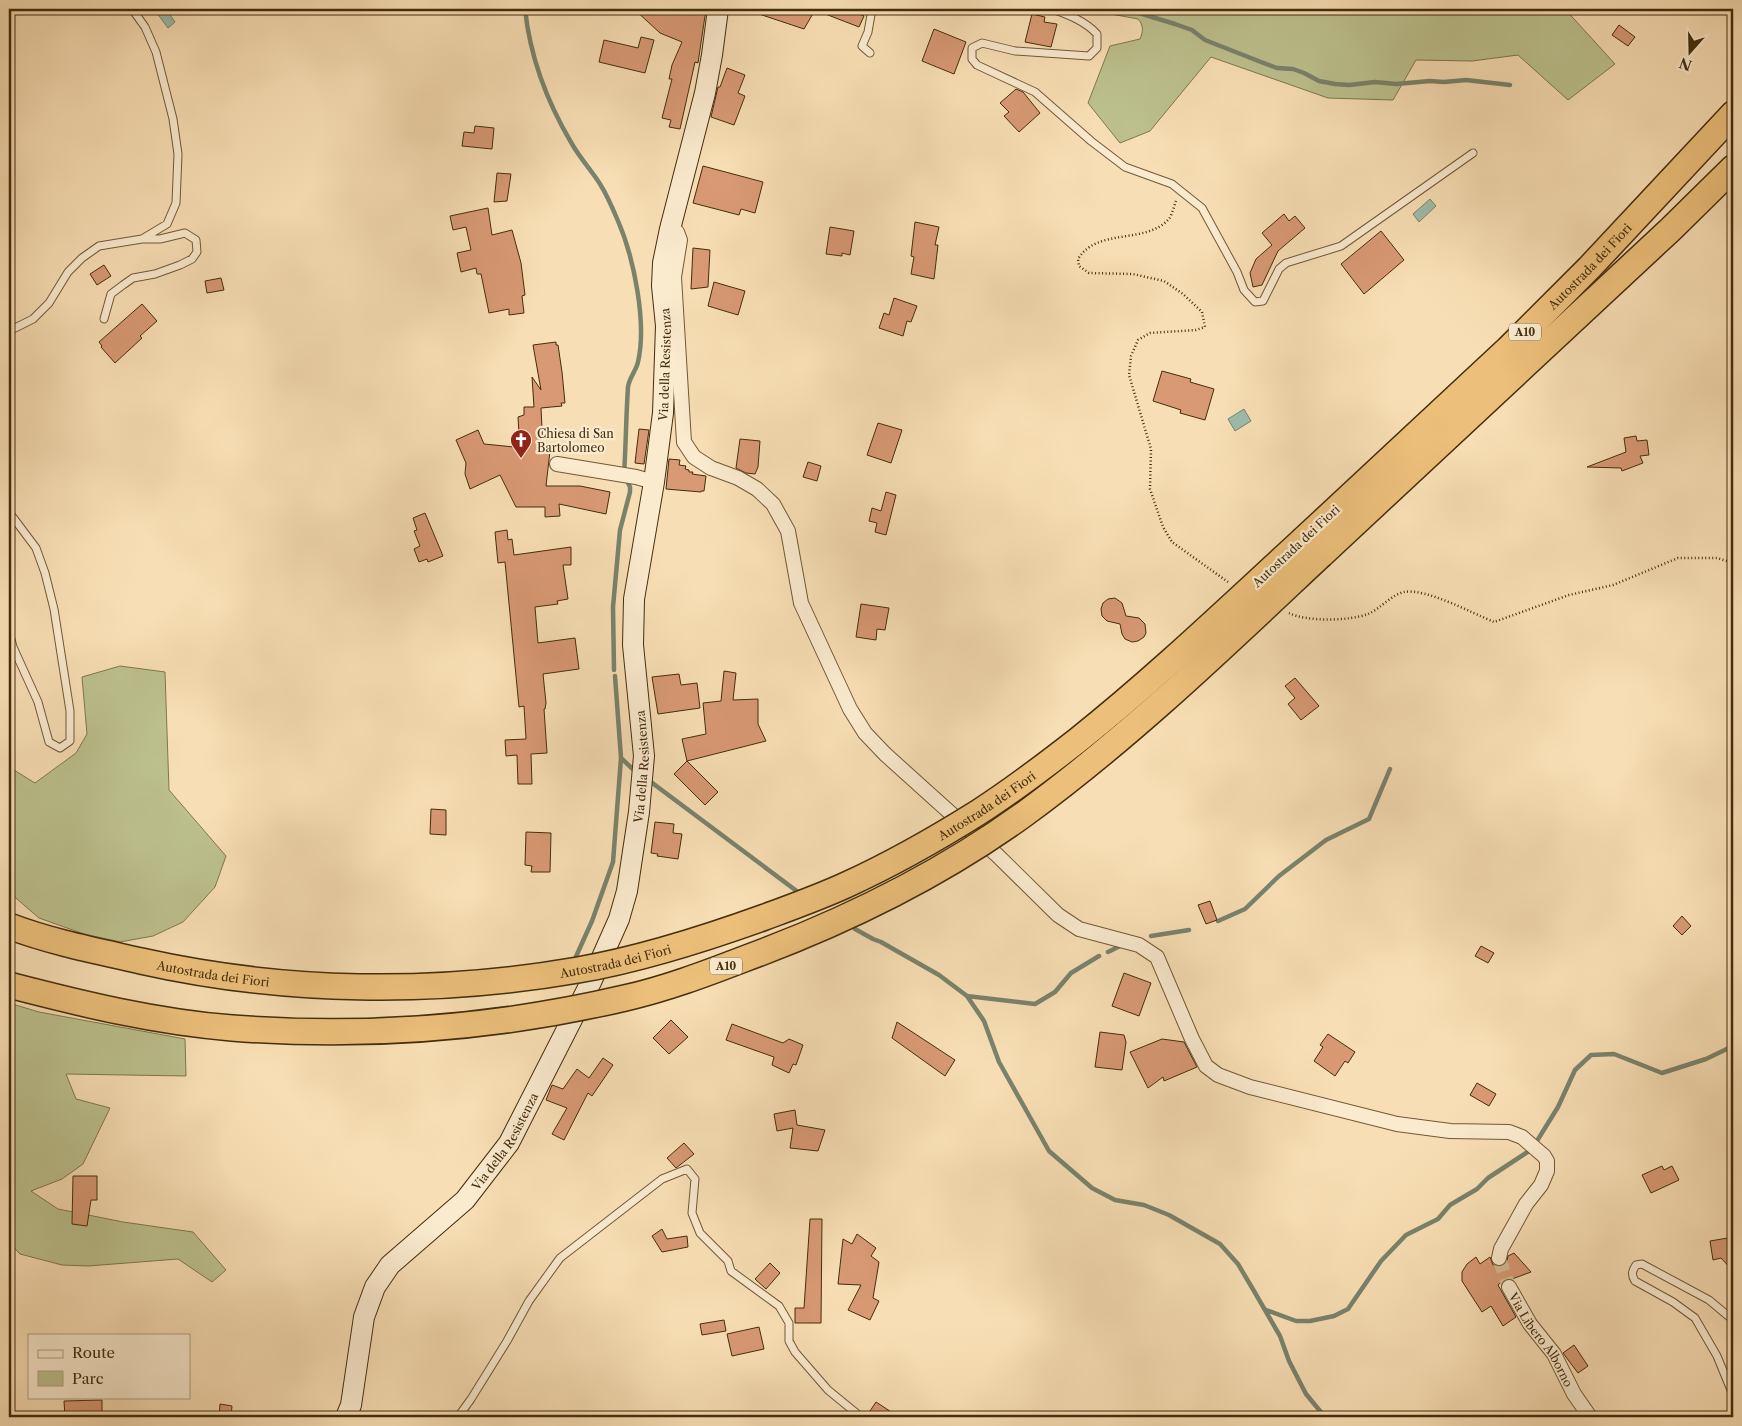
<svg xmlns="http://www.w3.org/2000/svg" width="1742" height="1426" font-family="'Libre Caslon Text',serif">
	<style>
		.green { fill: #bcc18e; stroke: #80774d }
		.water { fill: #9dbcac; stroke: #79836c }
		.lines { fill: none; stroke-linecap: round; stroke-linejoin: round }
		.stream { stroke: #79836c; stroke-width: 4.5 }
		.building { fill: #d89974; stroke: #442d0c }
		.street-tunnel { stroke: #d4bb92; stroke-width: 14; stroke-dasharray: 14 7; stroke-linecap: butt }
		.lane-casing { stroke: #715936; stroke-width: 9 }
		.street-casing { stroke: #715936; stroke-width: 16 }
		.secondary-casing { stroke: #442d0c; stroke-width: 22 }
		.highway-casing { stroke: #442d0c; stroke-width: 28 }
		.path { stroke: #442d0c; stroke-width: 2.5; stroke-dasharray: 1 2.5; stroke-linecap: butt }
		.lane { stroke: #faeace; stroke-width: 7 }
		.street { stroke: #faeace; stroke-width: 14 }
		.secondary { stroke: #faeace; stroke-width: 20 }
		.highway { stroke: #ecbf7a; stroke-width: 25 }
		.highway-bridge-casing { stroke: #442d0c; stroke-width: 28; stroke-linecap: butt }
		.highway-bridge { stroke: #ecbf7a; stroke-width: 25 }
		.labels { text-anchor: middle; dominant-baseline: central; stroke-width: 4.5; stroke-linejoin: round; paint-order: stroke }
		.shield { fill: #faeace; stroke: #7b6646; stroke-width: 1 }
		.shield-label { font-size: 11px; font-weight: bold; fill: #442d0c }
		.street-label { font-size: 12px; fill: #442d0c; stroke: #faeace }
		.poi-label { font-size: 12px; fill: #442d0c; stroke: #faeace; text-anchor: start }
	</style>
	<rect width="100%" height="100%" fill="#f8deb4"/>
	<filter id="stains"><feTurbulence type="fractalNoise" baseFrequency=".004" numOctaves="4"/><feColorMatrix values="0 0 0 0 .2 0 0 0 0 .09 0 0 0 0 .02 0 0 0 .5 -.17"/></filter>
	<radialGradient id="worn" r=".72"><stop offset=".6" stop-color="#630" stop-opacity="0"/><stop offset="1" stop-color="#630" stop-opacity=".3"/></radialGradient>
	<path class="green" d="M 1098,9 L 1565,9 L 1615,64 L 1568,100 L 1518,55 L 1472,61 L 1416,60 L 1393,100 L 1328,98 L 1211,57 L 1150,131 L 1120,143 L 1088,103 L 1110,46 L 1140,39 C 1143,32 1144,25 1138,19 L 1111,14 Z
		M 120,666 L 165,672 L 169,790 L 226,856 L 215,887 L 183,922 L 153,936 L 120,942 L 84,934 L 39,918 L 9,892 L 9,767 L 35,783 L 76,753 L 87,734 L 82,677 Z
		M 9,1003 L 39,1012 L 185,1039 L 186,1076 L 66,1074 L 76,1099 L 110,1108 L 83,1164 L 62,1179 L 31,1191 L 58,1209 L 123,1222 L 193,1232 L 226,1270 L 212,1282 L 178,1259 L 88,1266 L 62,1265 L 20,1254 L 9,1242 Z"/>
	<path class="water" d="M 154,9 L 166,9 L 175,22 L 168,28 Z
		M 1430,199 L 1436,206 L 1419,222 L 1413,214 Z
		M 1244,409 L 1251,421 L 1235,431 L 1228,419 Z"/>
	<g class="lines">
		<path class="stream" d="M 525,9 C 530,57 547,102 572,144 C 580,158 591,170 600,184 C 607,195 613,209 618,221 C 634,258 647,323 638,362 C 636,371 629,378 628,387 C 626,416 626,445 624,474 L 630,487 L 630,492 L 620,530 L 613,607 L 614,670
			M 1106,9 L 1115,12 L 1139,13 L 1175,24 L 1192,30 L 1205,40 L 1261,62 L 1277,68 L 1293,69 L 1304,73 L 1319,81 L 1335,84 L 1349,85 L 1375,82 L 1396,84 L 1430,81 L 1444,82 L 1466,80 L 1510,85
			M 621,758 L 637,773
			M 651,782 L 802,895
			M 1218,921 L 1245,909 L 1279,876 L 1326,840 L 1369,819 L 1390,769
			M 855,929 L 873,939 L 881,942 L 939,975 L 967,996 L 984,1021 L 999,1062 L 1049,1151 L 1092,1188 L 1115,1200 L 1144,1205 L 1169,1215 L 1220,1244 L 1238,1264 L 1254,1291 L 1280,1336 L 1289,1361 L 1306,1394 L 1325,1417
			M 1151,936 L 1189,930
			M 1108,952 L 1122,945
			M 574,961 L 592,921 L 613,862 L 621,758 L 615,676
			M 967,996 L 1035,1004 L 1055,992 L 1071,973 L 1099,956
			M 1266,1310 L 1296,1321 L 1310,1321 L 1334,1316 L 1348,1309 L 1381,1261 L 1406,1235 L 1438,1219 L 1450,1205 L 1477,1189 L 1488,1178 L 1532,1149 L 1558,1107 L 1575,1070 L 1591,1055 L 1614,1054 L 1662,1073 L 1706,1059 L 1733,1046"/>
	</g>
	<path class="building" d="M 634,9 L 683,9 L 696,14 L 697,9 L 706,9 L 698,63 L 695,62 L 680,129 L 669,127 L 671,120 L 662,118 L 672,79 L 669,79 L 672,65 L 682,42 L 660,33 Z
		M 750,9 L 846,9 L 864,16 L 859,27 L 815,10 L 804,29 L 750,11 Z
		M 1032,14 L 1045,17 L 1044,22 L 1057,24 L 1051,47 L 1025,42 Z
		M 1619,25 L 1635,37 L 1628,46 L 1612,35 Z
		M 934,29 L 966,42 L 954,74 L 922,61 Z
		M 641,37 L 654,40 L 645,73 L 599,62 L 604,40 L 638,48 Z
		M 727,68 L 745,75 L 738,93 L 745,96 L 734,125 L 711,117 L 718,87 L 720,87 Z
		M 1016,89 L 1023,92 L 1040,113 L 1019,132 L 1004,116 L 1009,112 L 1000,103 Z
		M 475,126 L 494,128 L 492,149 L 462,146 L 464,132 L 474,133 Z
		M 703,166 L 763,182 L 755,213 L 741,209 L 739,215 L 693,203 Z
		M 497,173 L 511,174 L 507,201 L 494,202 Z
		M 488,208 L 492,235 L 512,230 L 521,263 L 525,295 L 522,296 L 524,313 L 509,315 L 509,309 L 489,313 L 481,274 L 477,274 L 476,268 L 461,272 L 457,253 L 471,250 L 466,227 L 453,230 L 450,216 Z
		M 1284,214 L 1289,221 L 1295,216 L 1305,228 L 1278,251 L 1262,285 L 1253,287 L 1250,273 L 1256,259 L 1272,245 L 1262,233 Z
		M 915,222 L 939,227 L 935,245 L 938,245 L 934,279 L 911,274 L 914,257 L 911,256 Z
		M 830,227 L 854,231 L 850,255 L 842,253 L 842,256 L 826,254 Z
		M 1381,231 L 1404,260 L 1364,294 L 1341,264 Z
		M 693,248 L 710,250 L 708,287 L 691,289 Z
		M 104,265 L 111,276 L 97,285 L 90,274 Z
		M 221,278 L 224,290 L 207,293 L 205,281 Z
		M 714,282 L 745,291 L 738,315 L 708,306 Z
		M 894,298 L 917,306 L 911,322 L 907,321 L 903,336 L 879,328 L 884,313 L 889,315 Z
		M 142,304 L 157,321 L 140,336 L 142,338 L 115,363 L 101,347 L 102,346 L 99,342 Z
		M 556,342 L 556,345 L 558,345 L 562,372 L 565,403 L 561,403 L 562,406 L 541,408 L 543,450 L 550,451 L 546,486 L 580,486 L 610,492 L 606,514 L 559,504 L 560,516 L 545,517 L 545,507 L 516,507 L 500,475 L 470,489 L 465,474 L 466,463 L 456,440 L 478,430 L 484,444 L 514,447 L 513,434 L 519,434 L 518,417 L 524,415 L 524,407 L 534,407 L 532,377 L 541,390 L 533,345 Z
		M 1162,371 L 1191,379 L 1190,382 L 1214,389 L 1205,420 L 1180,413 L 1181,410 L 1153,401 Z
		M 878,423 L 902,430 L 891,463 L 867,455 Z
		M 639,429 L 649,430 L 644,464 L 635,463 Z
		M 1636,436 L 1637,441 L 1647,440 L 1649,455 L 1640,456 L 1643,463 L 1622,471 L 1621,468 L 1587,467 L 1626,452 L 1624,438 Z
		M 740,439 L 760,441 L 758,467 L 755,474 L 746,473 L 736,468 Z
		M 669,459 L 680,460 L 679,465 L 686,466 L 685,469 L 689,470 L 689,472 L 693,472 L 692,474 L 706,476 L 704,491 L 701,491 L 701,492 L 666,489 Z
		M 808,462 L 821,466 L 817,481 L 803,477 Z
		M 886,492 L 896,495 L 886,535 L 875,532 L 877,523 L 869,521 L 872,508 L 881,511 Z
		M 425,513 L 443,556 L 428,562 L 427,559 L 419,562 L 414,549 L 420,546 L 414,531 L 417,530 L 413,518 Z
		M 507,530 L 508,540 L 512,539 L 514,555 L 571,547 L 571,565 L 563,565 L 568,599 L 557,601 L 558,604 L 535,607 L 538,643 L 575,638 L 579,669 L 543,674 L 546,703 L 545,709 L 544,709 L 547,753 L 531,754 L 532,784 L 518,784 L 517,755 L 506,756 L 505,740 L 526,739 L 524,706 L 519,707 L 505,562 L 498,563 L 495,532 Z
		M 1115,598 L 1122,603 L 1126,616 L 1139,618 L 1145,624 L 1146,633 L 1144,637 L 1138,641 L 1132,642 L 1125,639 L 1122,634 L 1120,624 L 1107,621 L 1102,616 L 1101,609 L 1103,603 L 1108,599 Z
		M 861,604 L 889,608 L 885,630 L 877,629 L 876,640 L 856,637 Z
		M 724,671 L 736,673 L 733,700 L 758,699 L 758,724 L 766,741 L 687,761 L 682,739 L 706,734 L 703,703 L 721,701 Z
		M 679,674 L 681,685 L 697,683 L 700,708 L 658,714 L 652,677 Z
		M 1295,678 L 1319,706 L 1301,720 L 1288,704 L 1295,698 L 1285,686 Z
		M 687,761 L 718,792 L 705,805 L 674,774 Z
		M 431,809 L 446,810 L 446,835 L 430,834 Z
		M 655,822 L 674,824 L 673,833 L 682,834 L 678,859 L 657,856 L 658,854 L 651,853 Z
		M 526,832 L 551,833 L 550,872 L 531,872 L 532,866 L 525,865 Z
		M 1210,901 L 1217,920 L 1206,924 L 1198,905 Z
		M 1682,916 L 1691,926 L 1682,935 L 1673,926 Z
		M 1481,946 L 1494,953 L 1488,963 L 1475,956 Z
		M 1124,973 L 1151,983 L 1139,1016 L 1112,1006 Z
		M 671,1020 L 688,1037 L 669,1054 L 653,1038 Z
		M 897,1022 L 955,1060 L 945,1076 L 892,1038 Z
		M 732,1024 L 783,1043 L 789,1039 L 803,1045 L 796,1065 L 793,1064 L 789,1073 L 772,1065 L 774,1057 L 726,1040 Z
		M 1100,1032 L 1124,1035 L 1126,1042 L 1122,1070 L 1095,1067 Z
		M 1328,1034 L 1355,1052 L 1348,1063 L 1345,1061 L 1335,1076 L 1314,1061 L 1323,1047 L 1320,1045 Z
		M 1162,1039 L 1184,1042 L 1197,1067 L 1164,1081 L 1163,1077 L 1148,1088 L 1130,1052 Z
		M 603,1058 L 613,1065 L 592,1096 L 588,1093 L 564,1140 L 552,1134 L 567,1108 L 546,1100 L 552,1085 L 563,1089 L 577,1069 L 589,1078 Z
		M 1477,1083 L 1496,1094 L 1489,1106 L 1470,1095 Z
		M 795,1110 L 797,1125 L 825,1130 L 818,1151 L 790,1148 L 793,1128 L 777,1131 L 774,1114 Z
		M 684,1143 L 694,1154 L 676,1168 L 667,1158 Z
		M 1662,1166 L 1664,1170 L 1672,1166 L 1679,1180 L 1651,1193 L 1642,1175 Z
		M 73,1176 L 97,1176 L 97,1200 L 91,1200 L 87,1226 L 72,1224 Z
		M 810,1219 L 822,1219 L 821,1323 L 795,1323 L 795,1308 L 804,1308 Z
		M 662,1229 L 667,1239 L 687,1236 L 688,1247 L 662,1252 L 652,1236 Z
		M 857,1234 L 876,1248 L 871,1256 L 879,1262 L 873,1298 L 879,1301 L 870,1320 L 848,1310 L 861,1285 L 838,1284 L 843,1239 L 852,1244 Z
		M 1728,1238 L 1733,1267 L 1733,1271 L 1721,1258 L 1713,1260 L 1710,1241 Z
		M 1514,1253 L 1531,1272 L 1512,1279 L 1505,1279 L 1498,1285 L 1516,1317 L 1503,1326 L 1491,1306 L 1482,1312 L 1462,1281 L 1462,1272 L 1467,1264 L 1476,1257 L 1480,1264 L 1490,1257 L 1493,1265 L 1501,1266 L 1506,1264 L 1508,1256 Z
		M 770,1263 L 780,1273 L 766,1289 L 755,1279 Z
		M 724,1320 L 726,1331 L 702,1335 L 700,1324 Z
		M 759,1327 L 764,1349 L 732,1356 L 727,1334 Z
		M 1574,1345 L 1588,1366 L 1578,1373 L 1563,1353 Z
		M 102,1400 L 102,1417 L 65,1417 L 64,1401 Z
		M 876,1402 L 899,1417 L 866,1417 Z
		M 220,1404 L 232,1406 L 231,1417 L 219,1417 Z"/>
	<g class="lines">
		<path class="street-tunnel" d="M 1499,1258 L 1509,1287"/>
		<g class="lane-casing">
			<path id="lane" d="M 1052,9 C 1069,15 1085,21 1097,34 L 1097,48 L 1089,56 L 1015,51 L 982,43 L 972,48 L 972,59 L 977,65 L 1035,92 L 1091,141 L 1125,167 L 1172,184 L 1202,208 L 1237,272 L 1244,290 L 1255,302 L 1263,301 L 1279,269 L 1286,263 L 1341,246 L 1473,153
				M 870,53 L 862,46 L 868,32 L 872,9
				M 104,319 L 111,294 L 123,285 L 133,278 L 155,274 L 180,265 L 192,259 L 197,252 L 196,240 L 185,233 L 160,239 L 142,239
				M 9,331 L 33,319 L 49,303 L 68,272 L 82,258 L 99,246 L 142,239 L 167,224 L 176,203 L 178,154 L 173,119 L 156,52 L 145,27 L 132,9
				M 9,512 L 36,548 L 45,573 L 54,609 L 70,711 L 70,741 L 60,748 L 49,742 L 38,702 L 13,647 L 9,632
				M 1733,1320 L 1709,1300 L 1642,1264 L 1636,1265 C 1632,1271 1631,1275 1635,1281 L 1673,1302 L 1695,1318 L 1717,1356 L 1733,1395
				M 458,1417 L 471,1399 L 507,1341 L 529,1301 L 560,1258 L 662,1179 L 687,1169 L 695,1179 L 692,1213 L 700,1233 L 728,1261 L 731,1271 L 779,1306 L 789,1323 L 789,1341 L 795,1352 L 828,1390 L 861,1417"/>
		</g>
		<g class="street-casing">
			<g id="street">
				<path d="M 670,229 L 677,232 L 680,240 L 674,277 L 684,442 L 694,457 L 711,468 L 738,478 L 757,489 L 773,504 L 788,531 L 801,603 L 850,709 L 865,733 L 885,754 L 997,855 L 1058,915 L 1079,929 L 1139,945 L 1157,957 L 1192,1039 L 1206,1066 L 1218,1075 L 1250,1087 L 1397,1124 L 1450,1131 L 1509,1132 L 1522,1137 L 1544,1156 L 1547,1161 L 1547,1171 L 1541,1185 L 1526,1204 L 1501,1249 L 1499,1258"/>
				<path d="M 557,464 L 636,477 L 654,482"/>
				<path id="s1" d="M 1509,1287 L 1530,1324 L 1554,1354 L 1574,1394 L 1590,1417"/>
			</g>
		</g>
		<g class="secondary-casing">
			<g id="secondary">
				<path id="s2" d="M 346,1417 L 351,1405 L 364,1317 L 375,1287 L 390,1265 L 465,1200 L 509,1143 L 591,982 L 619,919 L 627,891 L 639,812 L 644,756 L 633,645 L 634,599 L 654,482 L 663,413 L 666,326 L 662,286 L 663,263 L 670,229 L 705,93 L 712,55 L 718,9"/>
			</g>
		</g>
		<g class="highway-casing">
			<g id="highway">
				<path id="s3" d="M 1304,539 L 1508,349 L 1589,268 L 1733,114"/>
				<path d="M 1321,555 L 1671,229 L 1733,168"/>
			</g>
		</g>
		<path class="path" d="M 1176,201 C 1174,206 1172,215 1169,219 C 1145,245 1098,227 1078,259 L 1079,266 L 1089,273 L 1133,274 L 1164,281 L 1183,294 L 1202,312 L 1205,327 L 1196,330 L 1150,333 L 1138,340 L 1131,356 L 1129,375 L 1151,449 L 1150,489 L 1163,527 L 1172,542 L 1228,582
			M 1289,613 C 1307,622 1349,621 1368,614 C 1380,609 1391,595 1404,592 C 1426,588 1472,613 1494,622 L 1569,595 L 1613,585 L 1678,558 L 1717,558 L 1733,563"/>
		<use href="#lane" class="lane"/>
		<use href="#street" class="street"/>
		<use href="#secondary" class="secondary"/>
		<use href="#highway" class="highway"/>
		<g class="highway-bridge-casing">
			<g id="highway-bridge">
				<path id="s4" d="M 9,926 C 51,942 97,951 141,961 C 284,993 434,995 578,970 C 642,959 704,939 765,917 C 792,907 820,897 846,885 C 892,864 936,839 979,812 C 1013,790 1046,765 1078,740 C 1157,677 1230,607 1304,539"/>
				<path d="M 9,985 C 82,1004 156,1022 232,1028 C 363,1038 497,1028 625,998 C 665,989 705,974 744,959 C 842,923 937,877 1023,815 C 1130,737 1225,645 1321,555"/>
			</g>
		</g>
		<use href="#highway-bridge" class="highway-bridge"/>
	</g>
	<defs>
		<g id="church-pin" transform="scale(1.125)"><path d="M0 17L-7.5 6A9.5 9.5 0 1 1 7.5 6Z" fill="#8f2418" stroke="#faeace"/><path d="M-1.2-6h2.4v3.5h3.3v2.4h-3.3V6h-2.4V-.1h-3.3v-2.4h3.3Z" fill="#fff"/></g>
	</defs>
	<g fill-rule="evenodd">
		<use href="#church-pin" x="521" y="440"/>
	</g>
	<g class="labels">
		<g class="shield">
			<rect x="1509" y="323.5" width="32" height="17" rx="4"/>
			<rect x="710" y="957.5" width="32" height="17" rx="4"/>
		</g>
		<g class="shield-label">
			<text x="1525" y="332">A10</text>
			<text x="726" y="966">A10</text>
		</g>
		<g class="street-label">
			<text stroke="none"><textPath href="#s3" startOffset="395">Autostrada dei Fiori</textPath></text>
			<text stroke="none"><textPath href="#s2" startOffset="1141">Via della Resistenza</textPath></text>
			<text transform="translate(1296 546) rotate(-43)">Autostrada dei Fiori</text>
			<text stroke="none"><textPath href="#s2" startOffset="736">Via della Resistenza</textPath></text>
			<text stroke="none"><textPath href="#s4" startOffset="1020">Autostrada dei Fiori</textPath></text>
			<text stroke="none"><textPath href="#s4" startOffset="615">Autostrada dei Fiori</textPath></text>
			<text stroke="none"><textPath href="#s4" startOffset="210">Autostrada dei Fiori</textPath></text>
			<text stroke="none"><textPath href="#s2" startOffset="331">Via della Resistenza</textPath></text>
			<text stroke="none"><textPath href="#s1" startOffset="62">Via Libero Alborno</textPath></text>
		</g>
		<g class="poi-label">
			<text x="537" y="433">Chiesa di San<tspan x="537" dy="14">Bartolomeo</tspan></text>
		</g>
	</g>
	<rect width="1742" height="1426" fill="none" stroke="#f8deb4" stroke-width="30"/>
	<rect x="10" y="10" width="1722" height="1406" fill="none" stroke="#442d0c" stroke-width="2.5"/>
	<rect x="15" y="15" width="1712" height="1396" fill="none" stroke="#442d0c"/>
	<rect x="28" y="1334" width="162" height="65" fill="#faeace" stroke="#b19e80"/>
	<rect x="38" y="1350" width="25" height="8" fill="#faeace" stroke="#b19e80"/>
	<text x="72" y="1358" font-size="15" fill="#442d0c">Route</text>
	<rect x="38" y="1371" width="25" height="15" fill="#bcc18e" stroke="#b19e80"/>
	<text x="72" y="1384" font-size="15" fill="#442d0c">Parc</text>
	<g transform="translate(1690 52) rotate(200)" stroke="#faeace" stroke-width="4" paint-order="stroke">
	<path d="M0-4L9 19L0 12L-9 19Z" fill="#442d0c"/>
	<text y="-8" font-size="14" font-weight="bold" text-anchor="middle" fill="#442d0c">N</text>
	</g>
	<rect width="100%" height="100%" filter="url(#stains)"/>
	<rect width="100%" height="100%" fill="url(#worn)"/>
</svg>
